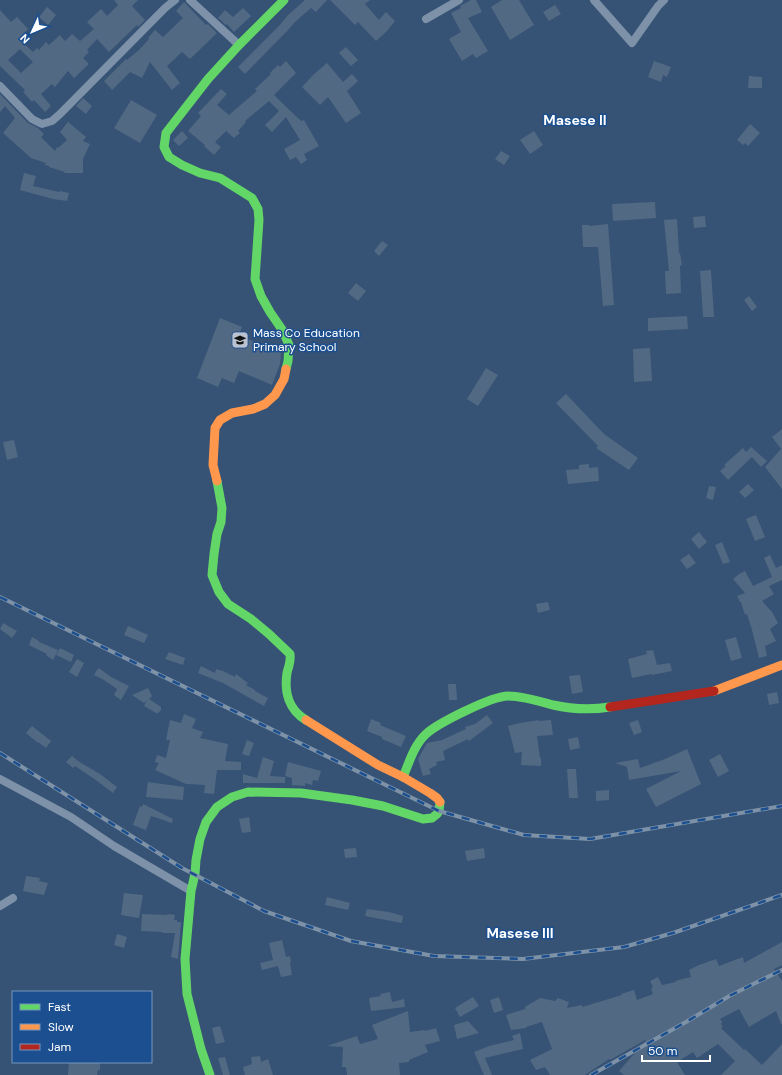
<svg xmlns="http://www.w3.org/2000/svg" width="782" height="1075" font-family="'DM Sans',sans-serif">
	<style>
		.building { fill: #526984; fill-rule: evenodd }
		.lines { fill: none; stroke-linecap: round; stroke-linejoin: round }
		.street { stroke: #7d92a8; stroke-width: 8 }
		.fast { stroke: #63d668; stroke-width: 9 }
		.slow { stroke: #ff974d; stroke-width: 9 }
		.jam { stroke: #b3261e; stroke-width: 9 }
		.rail-casing { stroke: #7e92a7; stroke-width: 4 }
		.rail { stroke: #1b4f8f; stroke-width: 2.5; stroke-dasharray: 8; stroke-linecap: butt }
		.labels { text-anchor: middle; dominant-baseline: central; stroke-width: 3; stroke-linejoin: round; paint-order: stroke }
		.poi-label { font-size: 12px; fill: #fff; stroke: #1b4f8f; text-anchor: start }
		.quarter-label { font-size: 14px; font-weight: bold; fill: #fff; stroke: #1b4f8f }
	</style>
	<rect width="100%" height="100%" fill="#365274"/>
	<path class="building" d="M 114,0 L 138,0 L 132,6 L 145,20 L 138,27 L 137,25 L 109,52 L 97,39 L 87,50 L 89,52 L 83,58 L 89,64 L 74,78 L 68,71 L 55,87 L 52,84 L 41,94 L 51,106 L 45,112 L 34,100 L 32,102 L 23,92 L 25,90 L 0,66 L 0,10 L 11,22 L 17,17 L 28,29 L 19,39 L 33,52 L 37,48 L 39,50 L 46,42 L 49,45 L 60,35 L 65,41 L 72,34 L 80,41 L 94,29 L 87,22 L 101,9 L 107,16 L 118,5 ZM 20,49 L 33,62 L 21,73 L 8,60 Z
		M 304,0 L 327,0 L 316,12 L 311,8 L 295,22 L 289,29 L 245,74 L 238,67 L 278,27 L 288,15 L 304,1 Z
		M 330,0 L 370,0 L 365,4 L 379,20 L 386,12 L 395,21 L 387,31 L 376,41 L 358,22 L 355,25 Z
		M 471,0 L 476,0 L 482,12 L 468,18 L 488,51 L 476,58 L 473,54 L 462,61 L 449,39 L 461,32 L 451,13 L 461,8 L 460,6 Z
		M 502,0 L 519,0 L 534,25 L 510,40 L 491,7 Z
		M 184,2 L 206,25 L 208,24 L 217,33 L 190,59 L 182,52 L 167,66 L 180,83 L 172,90 L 150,62 L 142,78 L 130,72 L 112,90 L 104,81 L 126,59 L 127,60 L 140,49 L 149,39 L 148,38 L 155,30 L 163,37 L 183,18 L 176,11 Z
		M 555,5 L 561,14 L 549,21 L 543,12 Z
		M 47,7 L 56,15 L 48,25 L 39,17 Z
		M 243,8 L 251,16 L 234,32 L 227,24 L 226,25 L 218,18 L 225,10 L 233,17 Z
		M 346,47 L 358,60 L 351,66 L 339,53 Z
		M 286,61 L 296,73 L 274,95 L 301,121 L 304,120 L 319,146 L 304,154 L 307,160 L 301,164 L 296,157 L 290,160 L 284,149 L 300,140 L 286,117 L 272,132 L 265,125 L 279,111 L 269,101 L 245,121 L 246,122 L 238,131 L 240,133 L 234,138 L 226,131 L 215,142 L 221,147 L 214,155 L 204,146 L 205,145 L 188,131 L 201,116 L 198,113 L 221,89 L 227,94 L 217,105 L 229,115 L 257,91 L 255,89 L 271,74 L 270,73 L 278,65 L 280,67 Z
		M 654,61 L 671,67 L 667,77 L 663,75 L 661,82 L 648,77 Z
		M 327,63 L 343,82 L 352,74 L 358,81 L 347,91 L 361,113 L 346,123 L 328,97 L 320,105 L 302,87 L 313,75 Z
		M 749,76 L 762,77 L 762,88 L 748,88 Z
		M 0,94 L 28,123 L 38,128 L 44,134 L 41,137 L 55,151 L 57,147 L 58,148 L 67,140 L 60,132 L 68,122 L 86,137 L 83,141 L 90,144 L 83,159 L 83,173 L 64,173 L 65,172 L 49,167 L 49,166 L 45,165 L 46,163 L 31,158 L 3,133 L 15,118 L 5,106 L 0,112 Z
		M 83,98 L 92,106 L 86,114 L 76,106 Z
		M 131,100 L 157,115 L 140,143 L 114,128 Z
		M 750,124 L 760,133 L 748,146 L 745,143 L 743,145 L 737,140 Z
		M 182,131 L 188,138 L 179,146 L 173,140 Z
		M 534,131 L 543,145 L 530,154 L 520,140 Z
		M 501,151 L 510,156 L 504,165 L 495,159 Z
		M 24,173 L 36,176 L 33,186 L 59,192 L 60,191 L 69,193 L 67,201 L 53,199 L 20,190 Z
		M 655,202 L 656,218 L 613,221 L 612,204 Z
		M 705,216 L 706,227 L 694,228 L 693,217 Z
		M 677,219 L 679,253 L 680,253 L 682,265 L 680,266 L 681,293 L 666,294 L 665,271 L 669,271 L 664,220 Z
		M 608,224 L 614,305 L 603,306 L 598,247 L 583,247 L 582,225 L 589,225 L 589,226 Z
		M 382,241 L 388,245 L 379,256 L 374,251 Z
		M 711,270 L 714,317 L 703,317 L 700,271 Z
		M 356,283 L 366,291 L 358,301 L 348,293 Z
		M 749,296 L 757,307 L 752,311 L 744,300 Z
		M 687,316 L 688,329 L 648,331 L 648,318 Z
		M 220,318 L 242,327 L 239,335 L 281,353 L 280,364 L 272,385 L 239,371 L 234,383 L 222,378 L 218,387 L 197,378 Z
		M 650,348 L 652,381 L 634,382 L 633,349 Z
		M 486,368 L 498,375 L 478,406 L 467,399 Z
		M 566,394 L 604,434 L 638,458 L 629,470 L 596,448 L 598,446 L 556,403 Z
		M 782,429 L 782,489 L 765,467 L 781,449 L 772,437 Z
		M 14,440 L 18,457 L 7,460 L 3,442 Z
		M 751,447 L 767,461 L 761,467 L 752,457 L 728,480 L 720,471 L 726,466 L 724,465 L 743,448 L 746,452 Z
		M 589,464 L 589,468 L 598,467 L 599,481 L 568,484 L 566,470 L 579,469 L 579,465 Z
		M 748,484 L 754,490 L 745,498 L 739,492 Z
		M 709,486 L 716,487 L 713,500 L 706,498 Z
		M 756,515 L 765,537 L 755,541 L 746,519 Z
		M 699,532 L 707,542 L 699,549 L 691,539 Z
		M 722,542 L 730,562 L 723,564 L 715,545 Z
		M 689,554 L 696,563 L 687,569 L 680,560 Z
		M 770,555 L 776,568 L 782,565 L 782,580 L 769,586 L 774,594 L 762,601 L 772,612 L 778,623 L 770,629 L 776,641 L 765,646 L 767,656 L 759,658 L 752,630 L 747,614 L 745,615 L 741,602 L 740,602 L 737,596 L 745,593 L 733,579 L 739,574 L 745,571 L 753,586 L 772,577 L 764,558 Z
		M 548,602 L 550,610 L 538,613 L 536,604 Z
		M 3,623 L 17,631 L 12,638 L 0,629 Z
		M 128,626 L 148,635 L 144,643 L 124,635 Z
		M 32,637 L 39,641 L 39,642 L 58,650 L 53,660 L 46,655 L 47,654 L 29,645 Z
		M 736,637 L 742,658 L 731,661 L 725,640 Z
		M 60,648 L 74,655 L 71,662 L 56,655 Z
		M 653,650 L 657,665 L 670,663 L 672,671 L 652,675 L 651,674 L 632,678 L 628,659 L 647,654 L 646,651 Z
		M 169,652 L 185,658 L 183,665 L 165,659 Z
		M 77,659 L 84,663 L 77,677 L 69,672 Z
		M 201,666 L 215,673 L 216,669 L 223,671 L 235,677 L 236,674 L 248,683 L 246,685 L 255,690 L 255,691 L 268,698 L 264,706 L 223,683 L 198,673 Z
		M 99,668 L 111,677 L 129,686 L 121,700 L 114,695 L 117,689 L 104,680 L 94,675 L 97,670 Z
		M 580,675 L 583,692 L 572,694 L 569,676 Z
		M 448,684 L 456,684 L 457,700 L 449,700 Z
		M 148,688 L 152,696 L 149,699 L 161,707 L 161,710 L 158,713 L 156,713 L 144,706 L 147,700 L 144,703 L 132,695 Z
		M 777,692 L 779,703 L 769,705 L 767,694 Z
		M 184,714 L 196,719 L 192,728 L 203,732 L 200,738 L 228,744 L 225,761 L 241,762 L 241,770 L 217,770 L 214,794 L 204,793 L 205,785 L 186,784 L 155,770 L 159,763 L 155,762 L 157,755 L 166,758 L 170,740 L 166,740 L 170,720 L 181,723 Z
		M 487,715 L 493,723 L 469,741 L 468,739 L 443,751 L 445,760 L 436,762 L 437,765 L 429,769 L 431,774 L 423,776 L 418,759 L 427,743 L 442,740 L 466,729 L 465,727 L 475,724 Z
		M 371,719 L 381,723 L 380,725 L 406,736 L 401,747 L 382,739 L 382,737 L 367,731 Z
		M 539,720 L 539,721 L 551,720 L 553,735 L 537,736 L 540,758 L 541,758 L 541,766 L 521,765 L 522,752 L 515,753 L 508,726 L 520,723 Z
		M 638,720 L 642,732 L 634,735 L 629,723 Z
		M 32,726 L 51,741 L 46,748 L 38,742 L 38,743 L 26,733 Z
		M 578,737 L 580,748 L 570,750 L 568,739 Z
		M 247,740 L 254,743 L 249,756 L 242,754 Z
		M 687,749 L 701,784 L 656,807 L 646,789 L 681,771 L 629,780 L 627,767 L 615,763 L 638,759 L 640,768 L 665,759 Z
		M 720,754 L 729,771 L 718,777 L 709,760 Z
		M 72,756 L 78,761 L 100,774 L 117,787 L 113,793 L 93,778 L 75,766 L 73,768 L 66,762 Z
		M 263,757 L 274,761 L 270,776 L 285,777 L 285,783 L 243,783 L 243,774 L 257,778 Z
		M 288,762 L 321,771 L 318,781 L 313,780 L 312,785 L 305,783 L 305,786 L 292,785 L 292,778 L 285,776 Z
		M 567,769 L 576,769 L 578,798 L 569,798 Z
		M 148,782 L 184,787 L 183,800 L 146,797 Z
		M 609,790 L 609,800 L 596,801 L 596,791 Z
		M 143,804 L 173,819 L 172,823 L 151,816 L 146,830 L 133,825 L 140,806 L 142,807 Z
		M 249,817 L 251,832 L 242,833 L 239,819 Z
		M 356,848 L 357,857 L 345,858 L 344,849 Z
		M 484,848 L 485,858 L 467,861 L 465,851 Z
		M 26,876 L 40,878 L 39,881 L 48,883 L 44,895 L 23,891 Z
		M 124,893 L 143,895 L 139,918 L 121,915 Z
		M 327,897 L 350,903 L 348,910 L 325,905 Z
		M 367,909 L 389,912 L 403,916 L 402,923 L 365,916 Z
		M 142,914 L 167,915 L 168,914 L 175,915 L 174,920 L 177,920 L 177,922 L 181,922 L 178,959 L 171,957 L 175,933 L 162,933 L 162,932 L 141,931 Z
		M 117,934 L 127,937 L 124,948 L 114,945 Z
		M 282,940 L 286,957 L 290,956 L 291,962 L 290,963 L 292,975 L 281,977 L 278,966 L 262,970 L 260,963 L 273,960 L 269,943 Z
		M 782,942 L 782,965 L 774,969 L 782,981 L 782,1024 L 781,1024 L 776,1011 L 749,1027 L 739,1009 L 720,1019 L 722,1022 L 721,1024 L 723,1027 L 721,1028 L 744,1050 L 745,1049 L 762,1065 L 782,1044 L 782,1075 L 721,1075 L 735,1061 L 718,1044 L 697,1058 L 693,1052 L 677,1062 L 685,1075 L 624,1075 L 619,1071 L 647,1039 L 610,1060 L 609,1059 L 585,1075 L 550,1075 L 545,1067 L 536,1070 L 530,1060 L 552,1049 L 542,1022 L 526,1027 L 526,1028 L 511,1030 L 506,1015 L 525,1009 L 525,1007 L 540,998 L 555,1001 L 558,998 L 569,1002 L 567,1008 L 582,1005 L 582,1007 L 622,995 L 621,994 L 634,990 L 637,1000 L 653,994 L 651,988 L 653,987 L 650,981 L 658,977 L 662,985 L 676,982 L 675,981 L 691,977 L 689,970 L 699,965 L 716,959 L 719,966 L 743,957 L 744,963 Z
		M 390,992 L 392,1002 L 404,999 L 405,1007 L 371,1011 L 369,998 L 381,996 L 380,994 Z
		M 473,997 L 479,1006 L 460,1017 L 455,1008 Z
		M 499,997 L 503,1010 L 494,1013 L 490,1000 Z
		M 408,1011 L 410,1032 L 424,1030 L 425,1031 L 436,1028 L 440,1041 L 425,1045 L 428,1052 L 409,1060 L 409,1062 L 399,1063 L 400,1075 L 347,1075 L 346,1067 L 342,1067 L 343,1047 L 327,1046 L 357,1036 L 360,1044 L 378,1039 L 372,1025 Z
		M 468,1021 L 479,1033 L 457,1039 L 454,1025 Z
		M 220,1026 L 225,1042 L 216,1044 L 212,1028 Z
		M 520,1033 L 523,1049 L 485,1058 L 492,1075 L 484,1075 L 474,1052 L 489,1046 L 514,1040 L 512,1036 Z
		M 260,1056 L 261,1062 L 268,1059 L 273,1075 L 245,1075 L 243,1067 L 252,1064 L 251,1057 Z
		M 225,1057 L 230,1075 L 223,1075 L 218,1058 Z
		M 69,1062 L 100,1062 L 100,1070 L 98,1070 L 97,1075 L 68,1075 Z"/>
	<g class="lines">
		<path class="street" d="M 190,0 L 239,45
			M 594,0 L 632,43 L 658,6 L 664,0
			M 426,19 L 459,0
			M 0,86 L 32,119 L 42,124 L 52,121 L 60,114 L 165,8 L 175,0
			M 0,779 L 71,817 L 114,846 L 191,891
			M 0,906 L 13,898"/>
		<path class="fast" d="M 284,0 L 239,45 L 208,79 L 166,133 L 164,147 L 169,157 L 182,165 L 200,173 L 220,178 L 252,198 L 258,209 L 259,220 L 255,279 L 261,296 L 270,312 L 283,331 L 289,345 L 288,361 L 286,369
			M 217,481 L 222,508 L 221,522 L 217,534 L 214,554 L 212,575 L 219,592 L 228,604 L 251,619 L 269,634 L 290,654 C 291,663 289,664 287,673 C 284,692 289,710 306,720
			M 403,777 C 409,763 414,745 426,734 C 438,723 492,696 508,696 C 522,696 539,701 553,705 C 571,709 591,710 610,707
			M 210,1075 L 201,1049 L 187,994 L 185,959 L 191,891 L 195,874 L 196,860 L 200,839 L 206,822 L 217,807 L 232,797 L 248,792 L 301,793 L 352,800 L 383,806 L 423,819 L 432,818 L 437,814 L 439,811 L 440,802"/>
		<path class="slow" d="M 217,481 L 213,465 L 215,428 L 220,420 L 232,413 L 253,409 L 265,404 L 275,395 L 284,379 L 286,369
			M 714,691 L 782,665
			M 306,720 L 378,765 L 403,777 L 430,793 L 437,798 L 440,802"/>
		<path class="jam" d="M 610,707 L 714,691"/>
		<g class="rail-casing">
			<path id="rail" d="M 0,597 L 439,811 L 524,835 L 590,839 L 782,806
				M 0,753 L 182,868 L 264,911 L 351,941 L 434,956 L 523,959 L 624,947 L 673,933 L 782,895
				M 591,1075 L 686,1022 L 731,995 L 782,970"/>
		</g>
		<use href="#rail" class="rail"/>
	</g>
	<defs>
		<g id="school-square" transform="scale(0.9)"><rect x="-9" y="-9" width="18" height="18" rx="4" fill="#b9c2ce" stroke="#1b4f8f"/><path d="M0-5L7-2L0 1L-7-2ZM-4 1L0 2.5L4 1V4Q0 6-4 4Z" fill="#111"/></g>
	</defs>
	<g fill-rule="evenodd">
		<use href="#school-square" x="240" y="340"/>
	</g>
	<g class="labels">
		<g class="poi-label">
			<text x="253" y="333">Mass Co Education<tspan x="253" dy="14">Primary School</tspan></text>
		</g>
		<g class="quarter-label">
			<text x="575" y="120">Masese II</text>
			<text x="520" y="933">Masese III</text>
		</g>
	</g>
	<rect x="12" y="991" width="140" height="72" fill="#1b4f8f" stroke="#7695bc"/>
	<rect x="20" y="1004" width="20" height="6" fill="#63d668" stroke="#7695bc"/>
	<text x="48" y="1011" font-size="12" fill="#ffffff">Fast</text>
	<rect x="20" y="1024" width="20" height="6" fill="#ff974d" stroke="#7695bc"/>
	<text x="48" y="1031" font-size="12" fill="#ffffff">Slow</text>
	<rect x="20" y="1044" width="20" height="6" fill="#b3261e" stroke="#7695bc"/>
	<text x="48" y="1051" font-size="12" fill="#ffffff">Jam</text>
	<g transform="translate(32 32) rotate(226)" stroke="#1b4f8f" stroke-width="3" paint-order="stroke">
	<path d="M0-3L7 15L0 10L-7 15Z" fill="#ffffff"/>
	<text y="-6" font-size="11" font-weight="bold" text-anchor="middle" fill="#ffffff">N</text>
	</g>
	<path d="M642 1055v6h68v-6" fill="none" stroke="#ffffff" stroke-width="2"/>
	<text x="648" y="1055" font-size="12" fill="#ffffff" stroke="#1b4f8f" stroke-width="3" paint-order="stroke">50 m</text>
</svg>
